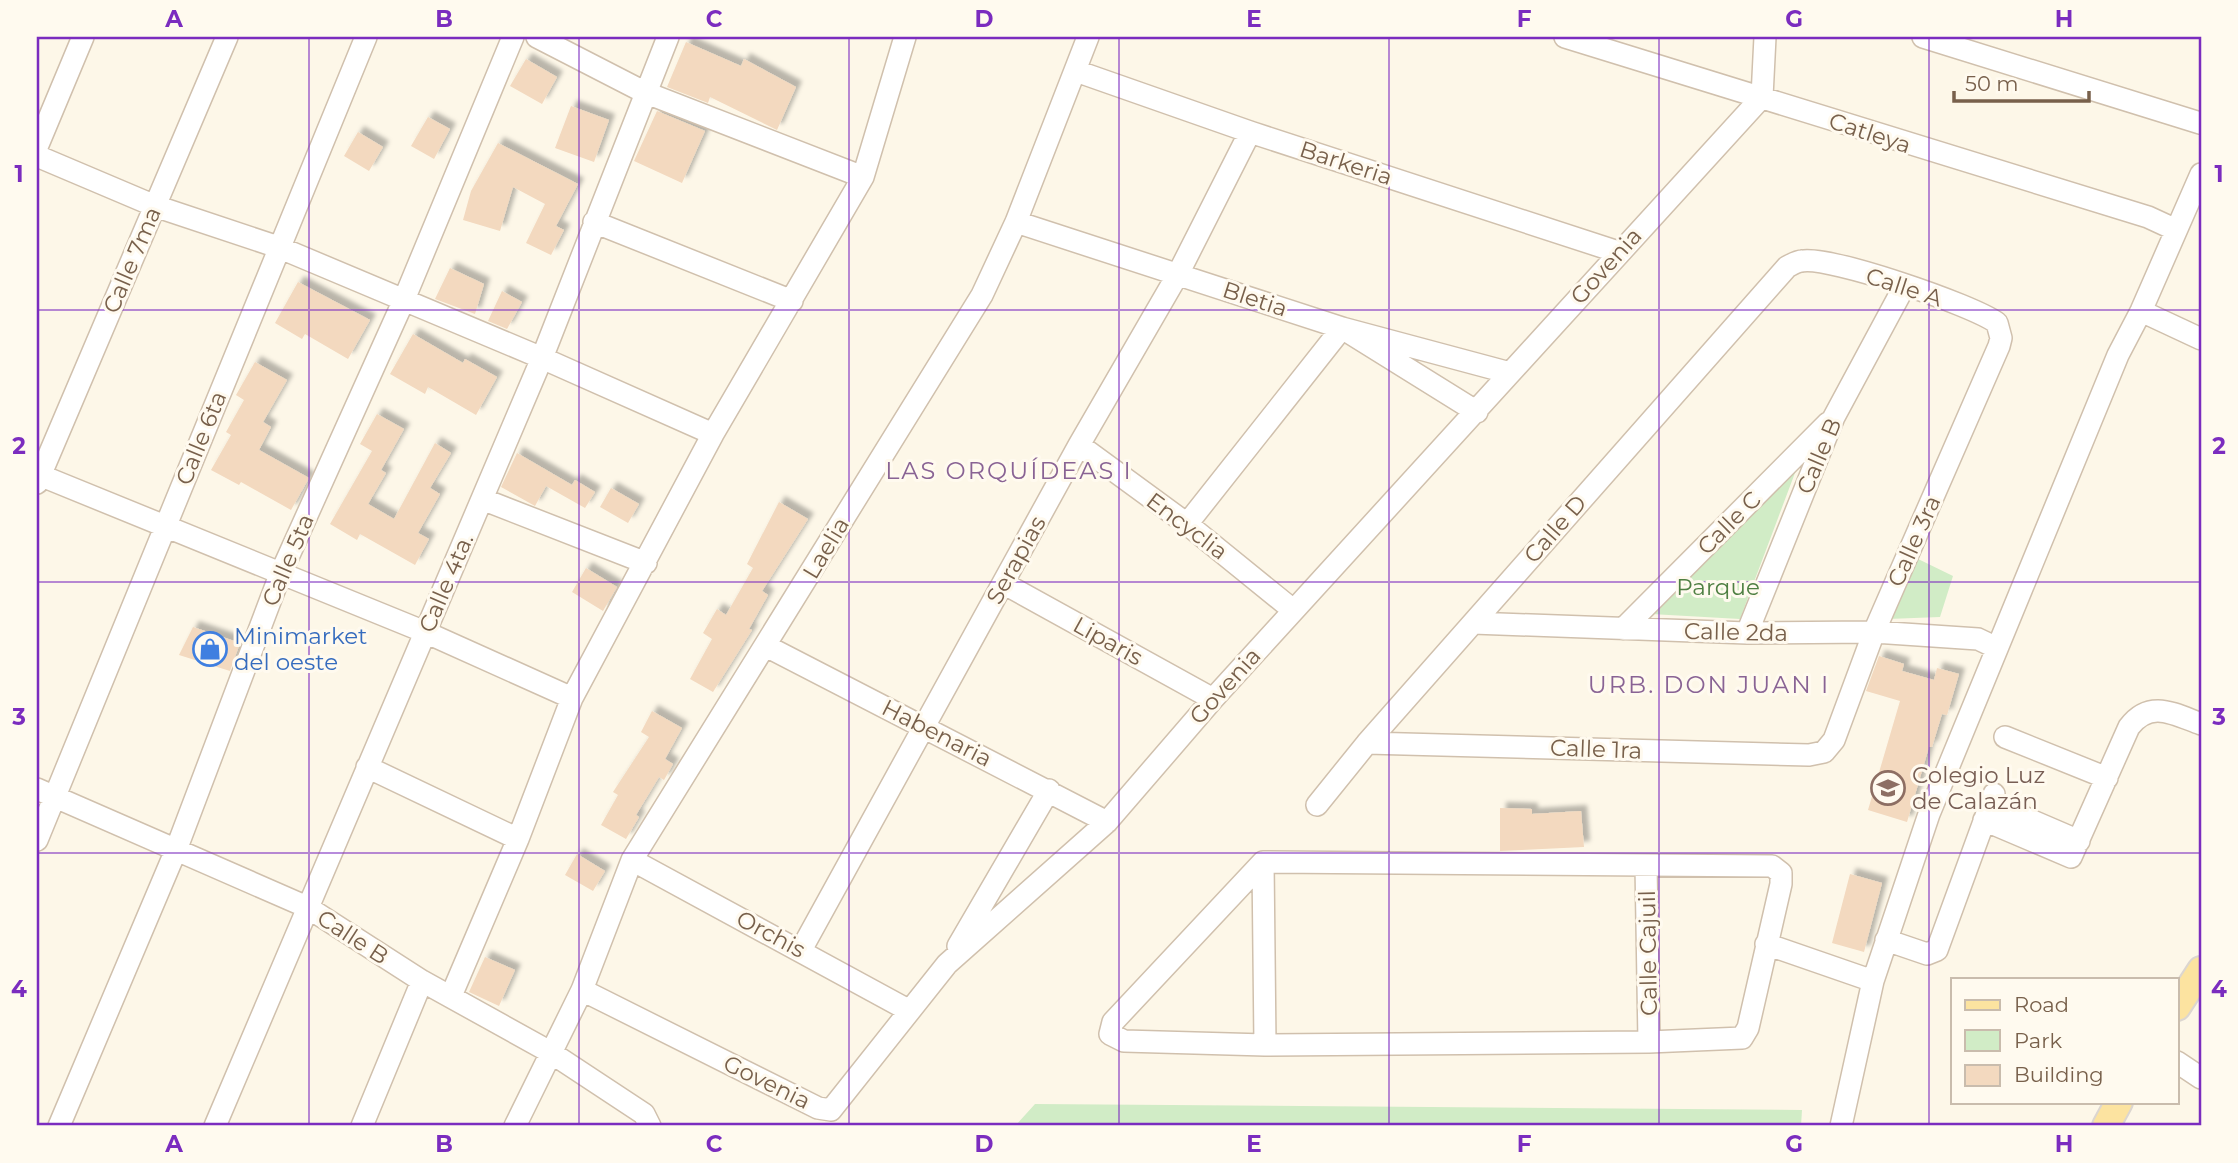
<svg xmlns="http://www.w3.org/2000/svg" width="2238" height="1163" font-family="Montserrat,sans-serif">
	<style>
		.green { fill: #d1ecc6 }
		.building { fill: #f3d9bf; filter: url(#shadow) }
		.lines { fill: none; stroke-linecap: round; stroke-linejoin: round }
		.minor-casing { stroke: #d0c0ad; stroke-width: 24 }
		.major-casing { stroke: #dcd6d0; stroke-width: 30 }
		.minor { stroke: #fff; stroke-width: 21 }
		.major { stroke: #fce3a0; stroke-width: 26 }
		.grid { fill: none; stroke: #7b2cbf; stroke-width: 2; stroke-opacity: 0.55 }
		.labels { text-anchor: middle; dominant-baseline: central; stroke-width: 6; stroke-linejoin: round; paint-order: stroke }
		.street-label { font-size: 23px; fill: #78604b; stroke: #fffaef }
		.park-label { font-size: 23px; fill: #4e7f42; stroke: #fffaef }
		.shop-label { font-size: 23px; fill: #366cbe; stroke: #fffaef; text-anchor: start }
		.education-label { font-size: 23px; fill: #785e54; stroke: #fffaef; text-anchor: start }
		.neighbourhood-label { font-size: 24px; letter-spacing: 2px; fill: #896394; stroke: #fffaef }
		.neatline { fill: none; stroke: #7b2cbf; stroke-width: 2.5 }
		.grid-label { font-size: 23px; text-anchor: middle; font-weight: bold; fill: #7b2cbf }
	</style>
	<defs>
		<filter id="shadow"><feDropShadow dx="6" dy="-6" stdDeviation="2" flood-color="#0004"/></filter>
	</defs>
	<rect width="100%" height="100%" fill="#fdf7e8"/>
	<path class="green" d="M 1807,441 L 1740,619 L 1651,614 Z
		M 1914,557 L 1953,576 L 1940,617 L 1888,619 Z
		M 1035,1104 L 1802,1110 L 1801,1126 L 1015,1126 Z"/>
	<path class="building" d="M 686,42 L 741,66 L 744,59 L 796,87 L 777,130 L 710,97 L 708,103 L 667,87 Z
		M 526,59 L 557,77 L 542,104 L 510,86 Z
		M 571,106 L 609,120 L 594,162 L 555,148 Z
		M 657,111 L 705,131 L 682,183 L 634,161 Z
		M 428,117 L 450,129 L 434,159 L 411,146 Z
		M 358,132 L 383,147 L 369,171 L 344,156 Z
		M 498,143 L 578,184 L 556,226 L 564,230 L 551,255 L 526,243 L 545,204 L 513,187 L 500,231 L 463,220 L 471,191 Z
		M 450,268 L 484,284 L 475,314 L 435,299 Z
		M 298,282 L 370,320 L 348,359 L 305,334 L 302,339 L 275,323 Z
		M 502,291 L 522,302 L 507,329 L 488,321 Z
		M 413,334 L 463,363 L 465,359 L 497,377 L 476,415 L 428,387 L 425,394 L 390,374 Z
		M 255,362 L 287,380 L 263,422 L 271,427 L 259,450 L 309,478 L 291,510 L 241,482 L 239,485 L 211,470 L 231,435 L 226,432 L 244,400 L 236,395 Z
		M 377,414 L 404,429 L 381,470 L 386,473 L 368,504 L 394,519 L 435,443 L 451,453 L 430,488 L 440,494 L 418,533 L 429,539 L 415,565 L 360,534 L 357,540 L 330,524 L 372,451 L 360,444 Z
		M 517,453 L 572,485 L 575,480 L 595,492 L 585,508 L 546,486 L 535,506 L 501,487 Z
		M 611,488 L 639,504 L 628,523 L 600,507 Z
		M 779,502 L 808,519 L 762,591 L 768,595 L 749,629 L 752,630 L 713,692 L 690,679 L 712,639 L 703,633 L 717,609 L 726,615 L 753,568 L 747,564 Z
		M 586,568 L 617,587 L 603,611 L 572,592 Z
		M 193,627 L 240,643 L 230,671 L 179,655 Z
		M 1879,656 L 1904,664 L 1902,671 L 1934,680 L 1937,668 L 1959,674 L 1947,715 L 1942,714 L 1932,747 L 1929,747 L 1907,822 L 1868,810 L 1900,701 L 1866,691 Z
		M 652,711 L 682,728 L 665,759 L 673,764 L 664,780 L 659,777 L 636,815 L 639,817 L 626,839 L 601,825 L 618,795 L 613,792 L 649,737 L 641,732 Z
		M 1500,808 L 1532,809 L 1532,814 L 1581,811 L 1584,847 L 1500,851 Z
		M 577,854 L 605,871 L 593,891 L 565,875 Z
		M 1850,874 L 1882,883 L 1864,952 L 1832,943 Z
		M 485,957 L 515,970 L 499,1006 L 469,992 Z"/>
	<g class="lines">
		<g class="minor-casing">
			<path id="minor" d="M 537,37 L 644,92 L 863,177
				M 1565,37 L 2148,217 L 2174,229
				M 1923,37 L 2200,123
				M 1076,71 L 1250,132 L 1618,252
				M 37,147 L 83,37
				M 37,156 L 155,206 L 278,247 L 542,358 L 713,434
				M 594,222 L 792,301
				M 1016,222 L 1342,328 L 1477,412
				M 2141,311 L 2201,339
				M 1079,445 L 1187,524 L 1293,610
				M 37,474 L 425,632 L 572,698
				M 37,483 L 227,37
				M 482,499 L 646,563
				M 1187,524 L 1342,328 L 1510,373
				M 1003,583 L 1213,699
				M 1473,623 L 1747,633 L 1874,632 L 1978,639 L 1997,648
				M 1623,629 L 1828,423
				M 1747,633 L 1834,417 L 1905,285
				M 766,646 L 1107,822
				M 2005,737 L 2107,778
				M 367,767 L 518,839
				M 37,789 L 307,907 L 422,981 L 550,1052 L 644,1114 L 650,1126
				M 1991,803 L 2079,841
				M 1317,805 L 1367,743 L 1787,267 C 1791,265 1797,261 1802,261 C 1830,256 1973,305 1997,323 L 2001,338 L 1999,346 L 1874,632 L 1834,740 L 1824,752 L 1809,755 L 1367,743
				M 1984,820 L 2071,857 L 2129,727 C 2150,699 2174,714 2201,724
				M 37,840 L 366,37
				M 632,860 L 908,1010
				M 1263,862 L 1772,866 L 1781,873 L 1781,884 L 1748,1028 L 1742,1038 L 1649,1042 L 1265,1045 L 1124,1041 L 1110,1034 L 1113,1022 Z
				M 1263,862 L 1265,1045
				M 1646,865 L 1649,1042
				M 1886,940 L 1927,954 L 1937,950 L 1994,794
				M 1766,944 L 1873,981
				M 958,946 L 1049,790
				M 801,950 L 1079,445 L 1178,274 L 1250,132
				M 582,990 L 818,1108 L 831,1110 L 947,964 L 1107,822 L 1213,699 L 1762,97 L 1765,37
				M 451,996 L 518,839 L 572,698 L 713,434 L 863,177 L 905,37
				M 2177,1062 L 2201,1078
				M 59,1126 L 176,850 L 280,575 L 403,302 L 513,37
				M 215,1126 L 542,358 L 668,37
				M 362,1126 L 422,981
				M 515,1126 L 582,990 L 632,860 L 982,295 L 1016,222 L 1088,37
				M 1841,1126 L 1873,981 L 1929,814 L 2118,355 L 2141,311 L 2201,174"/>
		</g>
		<g class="major-casing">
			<path id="major" d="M 2177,1007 L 2201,970
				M 2106,1126 L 2119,1102"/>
		</g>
		<use href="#minor" class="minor"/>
		<use href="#major" class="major"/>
	</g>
	<path class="grid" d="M 309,37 L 309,1126M 579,37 L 579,1126M 849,37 L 849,1126M 1119,37 L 1119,1126M 1389,37 L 1389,1126M 1659,37 L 1659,1126M 1929,37 L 1929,1126M 37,310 L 2201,310M 37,582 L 2201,582M 37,853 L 2201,853"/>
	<defs>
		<g id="shop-ring" transform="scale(1.75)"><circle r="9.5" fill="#fffaef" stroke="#3f7fe0" stroke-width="1.5"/><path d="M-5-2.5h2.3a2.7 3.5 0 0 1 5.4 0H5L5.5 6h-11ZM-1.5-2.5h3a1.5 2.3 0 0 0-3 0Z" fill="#3f7fe0"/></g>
		<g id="school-ring" transform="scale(1.75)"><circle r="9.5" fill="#fffaef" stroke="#8d6e63" stroke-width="1.5"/><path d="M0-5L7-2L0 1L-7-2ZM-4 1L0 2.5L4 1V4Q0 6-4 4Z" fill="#8d6e63"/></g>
	</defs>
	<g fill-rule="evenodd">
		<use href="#shop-ring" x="210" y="649"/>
		<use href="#school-ring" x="1888" y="788"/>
	</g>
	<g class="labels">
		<g class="street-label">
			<text transform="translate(1870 133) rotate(18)">Catleya</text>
			<text transform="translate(1346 163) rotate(18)">Barkeria</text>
			<text transform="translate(132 260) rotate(-67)">Calle 7ma</text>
			<text transform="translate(1606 266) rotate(-48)">Govenia</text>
			<text transform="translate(1904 287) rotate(18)">Calle A</text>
			<text transform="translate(1255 299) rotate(18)">Bletia</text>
			<text transform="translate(201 438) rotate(-68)">Calle 6ta</text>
			<text transform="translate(1819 456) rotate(-67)">Calle B</text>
			<text transform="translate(1729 523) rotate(-45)">Calle C</text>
			<text transform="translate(1187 526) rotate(37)">Encyclia</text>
			<text transform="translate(1555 529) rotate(-49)">Calle D</text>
			<text transform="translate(1914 541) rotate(-66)">Calle 3ra</text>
			<text transform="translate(826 548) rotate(-59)">Laelia</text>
			<text transform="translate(288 560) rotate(-67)">Calle 5ta</text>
			<text transform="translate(1016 560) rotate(-61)">Serapias</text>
			<text transform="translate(446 583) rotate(-67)">Calle 4ta.</text>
			<text transform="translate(1736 632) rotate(1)">Calle 2da</text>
			<text transform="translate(1108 641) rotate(29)">Liparis</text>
			<text transform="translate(1225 686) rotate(-48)">Govenia</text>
			<text transform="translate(937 733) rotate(27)">Habenaria</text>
			<text transform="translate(1596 749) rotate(2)">Calle 1ra</text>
			<text transform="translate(771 934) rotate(28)">Orchis</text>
			<text transform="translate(353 937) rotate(33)">Calle B</text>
			<text transform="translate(1648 953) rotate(-91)">Calle Cajuil</text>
			<text transform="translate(767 1082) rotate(26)">Govenia</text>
		</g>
		<g class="park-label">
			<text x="1718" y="587">Parque</text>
		</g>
		<g class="shop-label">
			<text x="234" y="636">Minimarket<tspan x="234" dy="26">del oeste</tspan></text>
		</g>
		<g class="education-label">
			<text x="1912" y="775">Colegio Luz<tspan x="1912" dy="26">de Calazán</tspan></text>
		</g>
		<g class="neighbourhood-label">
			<text x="1009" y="470">LAS ORQUÍDEAS I</text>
			<text x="1709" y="684">URB. DON JUAN I</text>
		</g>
	</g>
	<rect width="2238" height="1163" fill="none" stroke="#fffaef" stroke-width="77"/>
	<rect x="1951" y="978" width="228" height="126" fill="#fffaef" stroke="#c9bcad" stroke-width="2"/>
	<rect x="1965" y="1000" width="35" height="10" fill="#fce3a0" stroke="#c9bcad" stroke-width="2"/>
	<text x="2014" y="1012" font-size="21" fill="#78604b">Road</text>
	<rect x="1965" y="1030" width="35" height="21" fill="#d1ecc6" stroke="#c9bcad" stroke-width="2"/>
	<text x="2014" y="1048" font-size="21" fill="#78604b">Park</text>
	<rect x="1965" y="1065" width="35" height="21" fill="#f3d9bf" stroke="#c9bcad" stroke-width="2"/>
	<text x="2014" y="1082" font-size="21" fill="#78604b">Building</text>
	<path d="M1954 91v10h135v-10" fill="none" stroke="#78604b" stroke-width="3.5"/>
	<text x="1965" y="91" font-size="21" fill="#78604b" stroke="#fffaef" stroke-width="5" paint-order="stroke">50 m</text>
	<rect x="38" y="38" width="2162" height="1086" class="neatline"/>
	<g class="grid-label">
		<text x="174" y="27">A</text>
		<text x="444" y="27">B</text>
		<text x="714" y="27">C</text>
		<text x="984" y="27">D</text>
		<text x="1254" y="27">E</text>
		<text x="1524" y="27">F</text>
		<text x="1794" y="27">G</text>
		<text x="2064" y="27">H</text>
		<text x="19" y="182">1</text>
		<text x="2219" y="182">1</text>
		<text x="19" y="454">2</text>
		<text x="2219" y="454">2</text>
		<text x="19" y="725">3</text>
		<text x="2219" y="725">3</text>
		<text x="19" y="997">4</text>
		<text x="2219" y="997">4</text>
		<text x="174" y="1152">A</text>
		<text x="444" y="1152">B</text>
		<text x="714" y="1152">C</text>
		<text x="984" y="1152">D</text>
		<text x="1254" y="1152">E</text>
		<text x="1524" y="1152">F</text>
		<text x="1794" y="1152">G</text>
		<text x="2064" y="1152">H</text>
	</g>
</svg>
